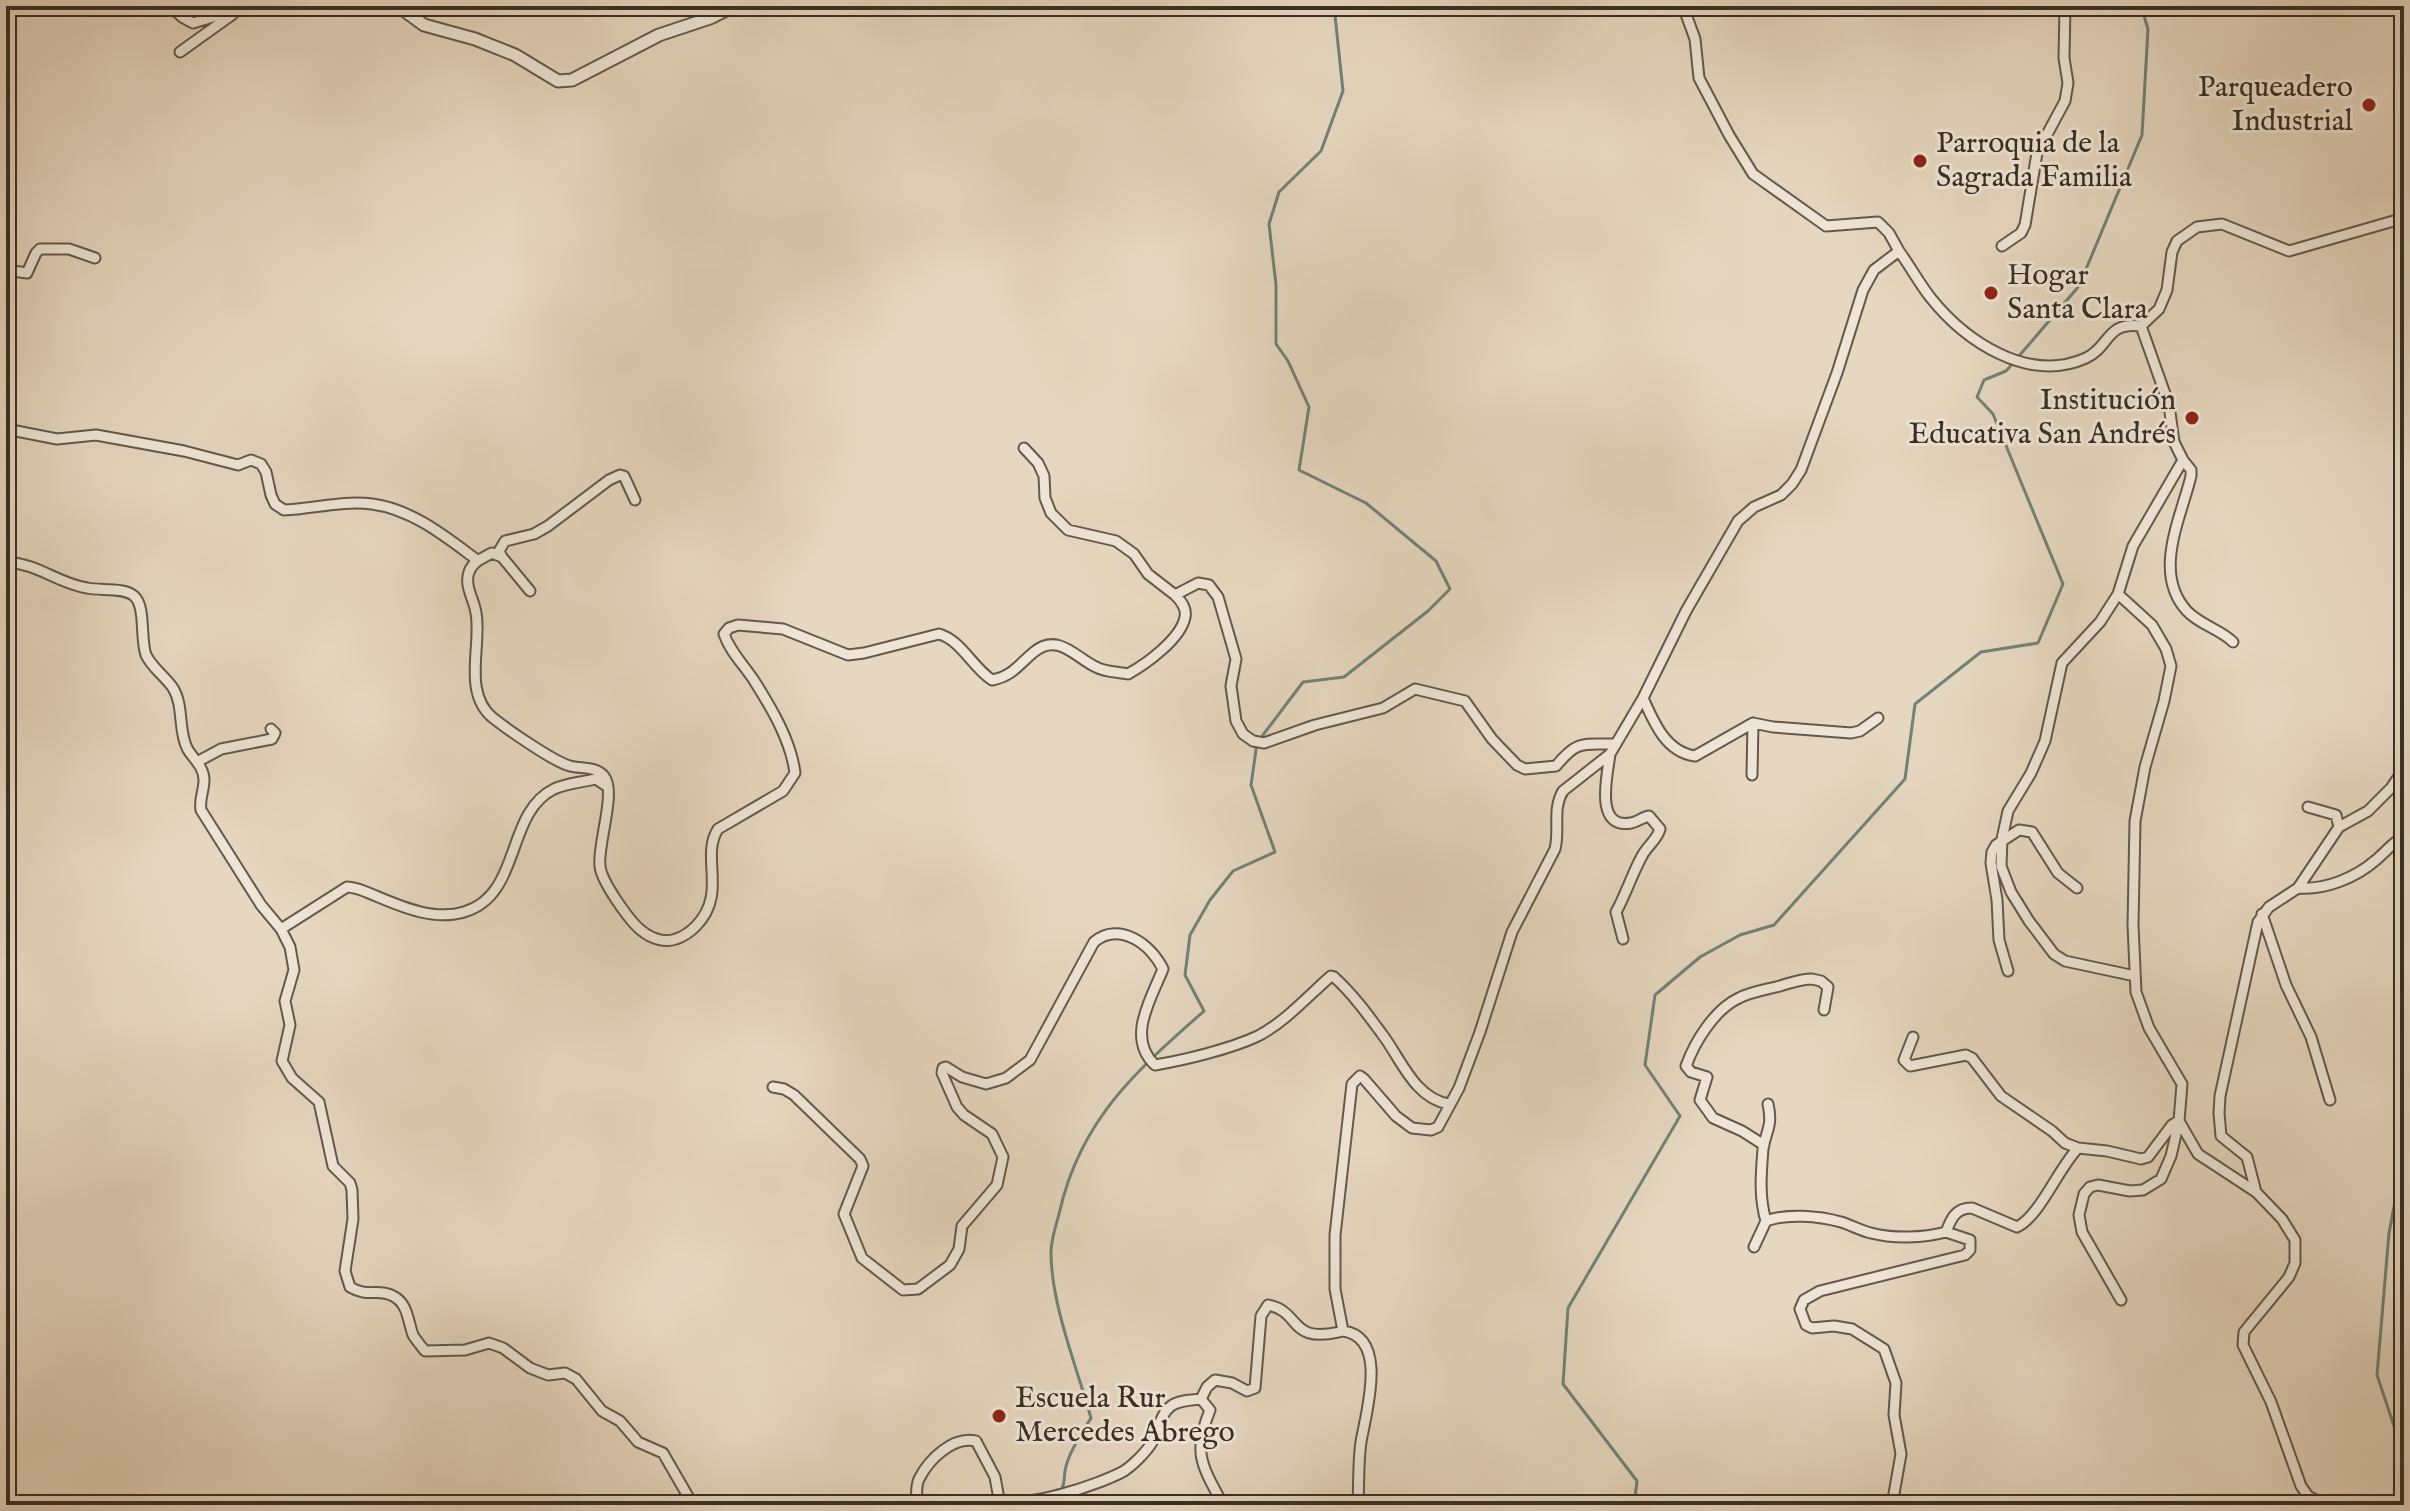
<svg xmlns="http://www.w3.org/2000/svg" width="2410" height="1511" font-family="'IM FELL English',serif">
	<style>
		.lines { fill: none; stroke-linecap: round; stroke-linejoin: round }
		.stream { stroke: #718276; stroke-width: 3 }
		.minor-casing { stroke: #64594a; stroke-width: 13 }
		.tertiary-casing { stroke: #64594a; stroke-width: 15 }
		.minor { stroke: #efe5d6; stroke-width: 9 }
		.tertiary { stroke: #efe5d6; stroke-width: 11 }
		.poi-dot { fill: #8f2418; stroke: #efe5d6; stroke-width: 3 }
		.labels { text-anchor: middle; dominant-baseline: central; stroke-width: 6; stroke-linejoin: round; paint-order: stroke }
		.poi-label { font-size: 30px; fill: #382f23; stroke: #efe5d6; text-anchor: start }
	</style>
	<rect width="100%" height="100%" fill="#e6d7c0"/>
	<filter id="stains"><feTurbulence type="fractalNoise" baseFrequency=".0025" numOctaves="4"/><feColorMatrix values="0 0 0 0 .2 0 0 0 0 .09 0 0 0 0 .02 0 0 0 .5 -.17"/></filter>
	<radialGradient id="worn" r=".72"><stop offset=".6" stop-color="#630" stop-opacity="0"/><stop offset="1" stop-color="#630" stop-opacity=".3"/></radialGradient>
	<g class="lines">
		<path class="stream" d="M 2019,356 L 2079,286 L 2142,135 L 2148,29 L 2141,6
			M 1032,1498 L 1062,1489 C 1065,1482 1064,1478 1065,1471 C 1068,1453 1082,1433 1091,1418 C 1077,1367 1051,1305 1051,1252 C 1051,1238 1057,1223 1060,1210 C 1081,1119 1137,1070 1204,1011 L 1185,975 L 1190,935 L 1210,900 L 1233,871 L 1275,852 L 1251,785 L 1257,743 L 1303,682 L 1344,677 L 1428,611 L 1450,589 L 1436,561 L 1366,503 L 1299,470 L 1309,407 L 1288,361 L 1276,344 L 1276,285 L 1269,224 L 1279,192 L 1321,151 L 1343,91 L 1334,6
			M 1634,1505 L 1637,1481 L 1563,1384 L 1568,1308 L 1680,1116 L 1645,1065 L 1655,995 L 1700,957 L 1740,935 L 1774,925 L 1905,779 L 1915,704 L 1981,652 L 2038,643 L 2063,584 L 1993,414 L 1977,397 L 1984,380 L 2006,371 L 2014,362
			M 2395,1505 L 2404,1456 L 2377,1375 L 2389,1233 L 2404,1154"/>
		<g class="minor-casing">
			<path id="minor" d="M 170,6 L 182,17 L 193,23 L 250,6
				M 1683,6 L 1695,39 L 1699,78 L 1729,135 L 1753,174 L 1826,226 L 1878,222 L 1889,233 L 1899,251
				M 180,52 L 233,14
				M 2002,246 L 2021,233 L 2025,225 L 2037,153 L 2065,101 L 2068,83 L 2064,58 L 2065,6
				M 6,270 L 27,273 L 36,253 L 40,249 L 69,249 L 95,258
				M 6,429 L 57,439 L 96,435 L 184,451 L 238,465 L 251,460 L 261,464 L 266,472 L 271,495 L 275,504 L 284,510 C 312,509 344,500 372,504 C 412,509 446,537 477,560
				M 1024,448 L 1038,463 L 1044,476 L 1045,498 L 1051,513 L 1068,530 L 1116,541 L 1134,554 L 1148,574 L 1175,595 L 1198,583 L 1209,585 L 1218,597 L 1236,659 L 1231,686 L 1236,721 L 1243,734 L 1253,741 L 1264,743 L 1315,725 L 1383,708 L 1415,689 L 1465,701 L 1492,739 L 1517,765 L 1525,769 L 1556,766 C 1578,739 1583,745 1616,744
				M 2183,460 L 2191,470 L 2191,476 C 2181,518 2152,573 2187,611 C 2200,625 2220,629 2233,642
				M 502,557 L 499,551 L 505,541 L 534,534 L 548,526 L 609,480 L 620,475 L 624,476 L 635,500
				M 6,562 C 40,564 56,583 87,588 C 100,591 124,587 134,596 C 146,606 140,639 146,655 C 152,668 165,676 173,688 C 184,706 178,730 187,748 C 192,758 204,766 204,780 C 204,791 199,799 201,810 L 261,905 L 281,929 L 290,947 L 294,970 L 285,1001 L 290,1025 L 282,1061 L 292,1078 L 319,1102 L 333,1166 L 350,1183 L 352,1190 L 353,1219 L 345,1271 L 350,1287 C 368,1298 378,1288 393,1296 C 408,1303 408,1322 413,1335 C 416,1340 421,1346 425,1351 L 465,1350 L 489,1343 L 503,1348 L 530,1368 L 548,1375 L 565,1373 L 576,1379 L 602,1411 L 620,1421 L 638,1442 L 663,1453 L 693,1505
				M 530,591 L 502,557 L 492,553 C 483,558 473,561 469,572 C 464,586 474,599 476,613 C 482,645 462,693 493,718 C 507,729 554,762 570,766 C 582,769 595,766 604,776 C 617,792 597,845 600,866 C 601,881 630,922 642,931 C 652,939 665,943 676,939 C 685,936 690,932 696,926 C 728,893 700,857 718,829 L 783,791 L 795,773 C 791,741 772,709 755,682 C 745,666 730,652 724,634 L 729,628 L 738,625 L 783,629 L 848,655 L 864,653 L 939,634 C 961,640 973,668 992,680 C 1013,676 1019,664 1034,652 C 1058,632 1076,658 1096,667 C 1105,672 1118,672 1128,674 C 1146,664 1181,639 1185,617 C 1187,608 1181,601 1175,595
				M 2118,594 L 2100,622 L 2062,663 L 2045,741 L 2031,773 L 2008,811 L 2002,839 L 2001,866 L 2011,892 L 2029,921 L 2054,954 L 2065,961 L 2135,976
				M 1643,698 C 1654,723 1666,752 1695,756 L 1753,723 L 1773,727 L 1851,733 L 1860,731 L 1878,718
				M 1610,754 C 1608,772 1593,830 1631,823 C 1637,822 1643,817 1649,816 L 1660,829 C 1657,840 1647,846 1642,856 C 1632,874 1626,894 1616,912 L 1623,939
				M 197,762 L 221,749 L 272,739 L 275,733 L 271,729
				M 1752,775 L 1753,723
				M 2308,807 L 2336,815 L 2339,827
				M 2298,888 C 2326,890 2355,878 2376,860 C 2385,852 2392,844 2401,838
				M 2262,914 L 2286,985 L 2311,1037 L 2330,1100
				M 281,929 L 347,887 C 357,887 366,892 376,896 C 402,907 435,921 464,912 C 522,895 505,813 554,789 C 567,783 583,782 596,779 L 608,787
				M 2008,971 L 1999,940 L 1997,900 L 1991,863 L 1992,852 L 1996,845 L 2019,830 L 2032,832 L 2058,873 L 2077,888
				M 1913,1037 L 1904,1060 L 1910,1066 L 1966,1055 L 1972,1058 L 2001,1096 L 2052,1131 L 2065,1143 L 2078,1148
				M 773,1087 L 784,1089 L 794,1095 L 860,1159 L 863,1166 L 844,1214 L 862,1258 L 903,1290 L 918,1289 L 950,1265 L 959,1249 L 962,1226 L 997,1185 L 1003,1157 L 992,1134 L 964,1115 L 957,1107 L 942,1073 L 943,1068 L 946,1067 L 962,1077 L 986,1084 L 1006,1078 L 1030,1060 L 1094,942 C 1119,921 1151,944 1163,969 C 1151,999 1126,1038 1155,1065 C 1185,1060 1230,1049 1258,1036 C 1285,1022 1308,996 1331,976 L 1334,977 C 1352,993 1368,1015 1382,1034 C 1401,1059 1415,1099 1449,1104
				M 2179,1121 L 2198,1154 L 2256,1192 L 2282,1219 L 2295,1240 L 2295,1263 L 2289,1277 L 2244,1332 L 2243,1345 L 2271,1402 L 2301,1486 L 2308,1496 L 2325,1505
				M 1764,1145 L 1742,1131 L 1713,1118 L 1700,1100 L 1707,1077 L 1691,1072 L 1686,1066 C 1695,1041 1715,1009 1739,998 C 1751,992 1764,990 1776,987 C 1788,984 1799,979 1812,979 L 1821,981 L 1828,987 L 1824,1010
				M 2256,1192 L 2247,1157 L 2221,1136 L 2219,1113 L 2220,1096 L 2258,922 L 2269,907 L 2298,888 L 2339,827 L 2368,811 L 2391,788 L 2404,769
				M 1766,1221 C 1759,1198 1761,1173 1763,1149 C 1766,1130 1773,1127 1768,1104
				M 1754,1247 L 1766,1221 C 1787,1213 1819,1216 1841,1222 C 1851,1225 1861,1231 1871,1233 C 1894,1239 1923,1238 1946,1232
				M 2121,1300 L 2082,1232 L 2079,1215 L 2084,1194 L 2090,1187 L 2098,1185 L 2130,1191 L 2143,1190 L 2161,1179 L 2171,1156 L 2179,1121 L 2182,1084 L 2149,1028 L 2136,992 L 2133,925 L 2135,821 L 2145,767 L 2164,701 L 2171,666 L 2166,649 L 2152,625 L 2118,594 L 2133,546 L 2183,460 L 2174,442 L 2169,405 L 2141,326
				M 1343,1331 C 1389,1337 1366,1412 1361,1442 C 1358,1462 1359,1484 1358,1505
				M 1201,1399 L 1210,1410 C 1193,1452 1201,1464 1221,1501 L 1220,1505
				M 915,1505 C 918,1497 915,1487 919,1479 C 929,1459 953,1436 976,1441 L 995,1477 L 999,1499 C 1021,1511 1101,1484 1124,1471 C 1133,1465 1145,1453 1151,1444 C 1159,1432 1159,1415 1171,1406 C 1179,1400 1192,1400 1201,1399 L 1207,1387 L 1215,1380 L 1232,1383 L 1247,1391 L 1255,1388 L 1261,1316 L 1268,1305 C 1303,1312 1287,1345 1343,1331 L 1335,1289 L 1335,1235 L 1352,1084 L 1360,1076 L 1364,1079 L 1396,1116 L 1412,1128 L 1431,1130 L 1438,1127 L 1459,1088 L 1480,1032 L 1512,932 L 1555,849 C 1560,829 1552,809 1563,791 L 1610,754 L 1643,698 L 1686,611 L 1738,521 L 1754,507 L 1781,495 L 1792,484 L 1801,470 L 1837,373 L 1863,290 L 1874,270 L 1899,251 C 1910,266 1919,283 1930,297 C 1965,341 2028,384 2086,358 C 2110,347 2106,321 2141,326 L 2159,309 L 2167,290 L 2172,252 L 2177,241 L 2197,227 L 2222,224 L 2289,251 L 2404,218
				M 1892,1505 L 1901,1454 L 1894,1415 L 1896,1383 L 1884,1349 L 1852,1329 L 1834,1326 L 1812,1328 L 1806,1325 L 1800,1309 L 1804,1300 L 1820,1291 L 1965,1255 L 1970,1250 L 1970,1240 L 1946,1232 C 1951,1219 1955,1208 1972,1208 L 2017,1227 C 2039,1217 2058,1169 2078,1148 L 2107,1151 L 2141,1159 L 2148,1157 L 2172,1125 L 2179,1121"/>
		</g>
		<g class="tertiary-casing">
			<path id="tertiary" d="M 398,6 L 424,25 L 475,39 L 515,55 L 558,81 L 572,80 L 659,35 L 710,18 L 734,6"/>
		</g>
		<use href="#minor" class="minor"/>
		<use href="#tertiary" class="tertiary"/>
	</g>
	<g class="poi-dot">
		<circle cx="2369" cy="105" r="8"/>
		<circle cx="1920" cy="161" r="8"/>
		<circle cx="1991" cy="293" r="8"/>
		<circle cx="2192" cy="418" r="8"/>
		<circle cx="999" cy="1416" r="8"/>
	</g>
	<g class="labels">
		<g class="poi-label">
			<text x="2353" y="88" text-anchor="end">Parqueadero<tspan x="2353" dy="34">Industrial</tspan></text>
			<text x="1936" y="144">Parroquia de la<tspan x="1936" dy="34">Sagrada Familia</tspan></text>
			<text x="2007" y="276">Hogar<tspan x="2007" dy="34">Santa Clara</tspan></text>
			<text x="2176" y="401" text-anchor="end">Institución<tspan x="2176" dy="34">Educativa San Andrés</tspan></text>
			<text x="1015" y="1399">Escuela Rur<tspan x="1015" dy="34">Mercedes Abrego</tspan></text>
		</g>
	</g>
	<rect width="2410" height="1511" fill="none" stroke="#e6d7c0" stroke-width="32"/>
	<rect x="8" y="8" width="2394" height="1495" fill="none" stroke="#382f23" stroke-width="4"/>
	<rect x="16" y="16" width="2378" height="1479" fill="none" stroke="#382f23" stroke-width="2"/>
	<rect width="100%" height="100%" filter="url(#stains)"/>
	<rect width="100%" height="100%" fill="url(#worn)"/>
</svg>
